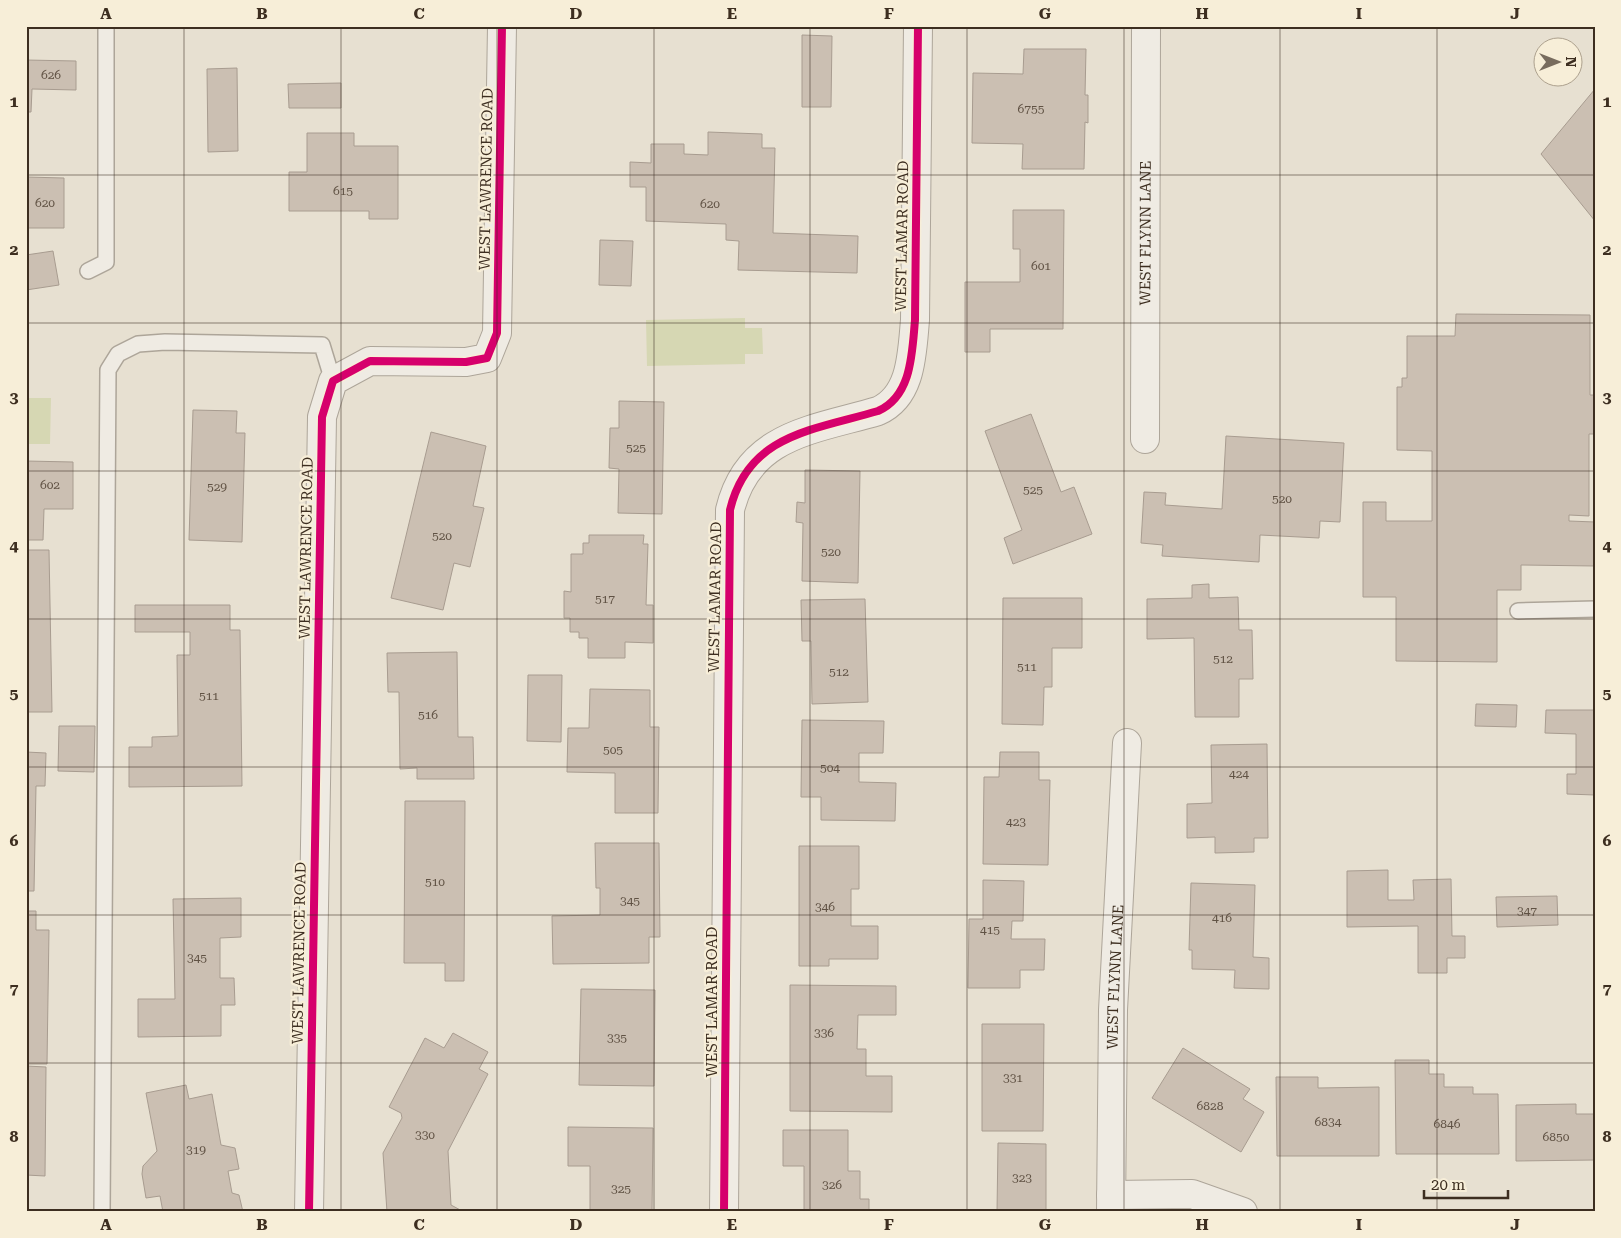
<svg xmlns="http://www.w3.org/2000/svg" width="1621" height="1238" font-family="'Roboto Serif',serif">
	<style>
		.park { fill: #d6d7b3 }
		.building { fill: #cbbfb2; stroke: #a89c90 }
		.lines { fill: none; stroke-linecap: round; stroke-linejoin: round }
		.lane-casing { stroke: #ada599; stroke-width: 18 }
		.street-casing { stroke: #ada599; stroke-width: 30 }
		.lane { stroke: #efebe3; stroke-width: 15 }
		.street { stroke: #efebe3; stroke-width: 28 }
		.cycleway-casing { stroke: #f7eed8; stroke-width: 11 }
		.cycleway { stroke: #d6006c; stroke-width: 8 }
		.grid { fill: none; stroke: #3d2e20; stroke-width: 1; stroke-opacity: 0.55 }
		.labels { text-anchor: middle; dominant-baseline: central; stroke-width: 4.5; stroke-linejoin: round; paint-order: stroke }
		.number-label { font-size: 12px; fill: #605244 }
		.street-label { font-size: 15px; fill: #3d2e20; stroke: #f7eed8 }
		.neatline { fill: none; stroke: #3d2e20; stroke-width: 2 }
		.grid-label { font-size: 16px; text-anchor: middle; font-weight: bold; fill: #3d2e20 }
	</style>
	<rect width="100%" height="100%" fill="#e7e0d1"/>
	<path class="park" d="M 745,318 L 745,328 L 762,328 L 763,354 L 745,354 L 745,364 L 647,366 L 646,320 Z
		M 26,398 L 51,398 L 50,444 L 26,444 Z"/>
	<path class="building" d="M 802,35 L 832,36 L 831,107 L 802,107 Z
		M 1024,49 L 1086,49 L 1085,95 L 1088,95 L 1088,123 L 1085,122 L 1084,169 L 1022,169 L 1023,144 L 972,143 L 973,73 L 1023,74 Z
		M 26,60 L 76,61 L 76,90 L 32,89 L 31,112 L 26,112 Z
		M 237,68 L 238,151 L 208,152 L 207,69 Z
		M 341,83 L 341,108 L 289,108 L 288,84 Z
		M 1595,89 L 1595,221 L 1541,154 Z
		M 708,132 L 762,134 L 762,148 L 775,148 L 773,233 L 858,236 L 857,273 L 738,270 L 739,241 L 726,240 L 726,224 L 646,221 L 646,187 L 630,187 L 630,162 L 651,163 L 651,144 L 684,144 L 684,154 L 708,155 Z
		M 307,133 L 354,133 L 354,146 L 398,146 L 398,219 L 369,219 L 369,211 L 289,211 L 289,172 L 307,172 Z
		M 26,177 L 64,178 L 64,228 L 26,228 Z
		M 1013,210 L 1064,210 L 1063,329 L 990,329 L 990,352 L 965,352 L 965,282 L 1020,282 L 1020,249 L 1013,249 Z
		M 600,240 L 633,241 L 631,286 L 599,285 Z
		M 53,251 L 59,285 L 26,290 L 26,255 Z
		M 1456,314 L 1590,315 L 1590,395 L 1595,395 L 1595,434 L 1589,434 L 1589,516 L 1569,515 L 1569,521 L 1595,522 L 1595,566 L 1521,565 L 1521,590 L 1497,590 L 1497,662 L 1396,661 L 1396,597 L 1363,597 L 1363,502 L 1386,502 L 1386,521 L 1432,521 L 1432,451 L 1397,450 L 1397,387 L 1402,387 L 1402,378 L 1407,378 L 1407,336 L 1455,336 Z
		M 619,401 L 664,402 L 662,514 L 618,513 L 619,469 L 609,468 L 610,428 L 619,428 Z
		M 193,410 L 237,411 L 236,433 L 245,433 L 242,542 L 189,540 Z
		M 1031,414 L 1061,492 L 1074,487 L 1092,534 L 1013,564 L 1004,538 L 1022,530 L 985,431 Z
		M 431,432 L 486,446 L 473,506 L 484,508 L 470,567 L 454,563 L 443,610 L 391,598 Z
		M 1226,436 L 1344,443 L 1340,522 L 1320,521 L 1319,538 L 1260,535 L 1259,562 L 1162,556 L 1163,545 L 1141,543 L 1144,492 L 1166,493 L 1165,505 L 1222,509 Z
		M 26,461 L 73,462 L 73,509 L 44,509 L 43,540 L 26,540 Z
		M 805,470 L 860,471 L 858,583 L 802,581 L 803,523 L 796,522 L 797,502 L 805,503 Z
		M 589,535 L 644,535 L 643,544 L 648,544 L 646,605 L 653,605 L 653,643 L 625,642 L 625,658 L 588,658 L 588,638 L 579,638 L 579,632 L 570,632 L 570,618 L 564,618 L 564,591 L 571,592 L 571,554 L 583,554 L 583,543 L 589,543 Z
		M 26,550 L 49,550 L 52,712 L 26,712 Z
		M 1209,584 L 1209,598 L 1238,597 L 1239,630 L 1252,630 L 1253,679 L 1239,679 L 1239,717 L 1195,717 L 1194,638 L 1147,639 L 1147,599 L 1192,598 L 1192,585 Z
		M 1003,598 L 1082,598 L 1082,648 L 1052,648 L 1052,687 L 1044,687 L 1043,725 L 1002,724 Z
		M 865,599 L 868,702 L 812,704 L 811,641 L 802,641 L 801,600 Z
		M 135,605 L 230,605 L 230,630 L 240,630 L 242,786 L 129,787 L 129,747 L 152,747 L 152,737 L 178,736 L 177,655 L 190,655 L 190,632 L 135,632 Z
		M 457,652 L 458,737 L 473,737 L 474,779 L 417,779 L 417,768 L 400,769 L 399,692 L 388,692 L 387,653 Z
		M 528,675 L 562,675 L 561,742 L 527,741 Z
		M 590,689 L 650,690 L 650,727 L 659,727 L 658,813 L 615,813 L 615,773 L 567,772 L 568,728 L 589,728 Z
		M 1476,704 L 1517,705 L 1516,727 L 1475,726 Z
		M 1546,710 L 1595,710 L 1595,795 L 1567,794 L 1567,774 L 1576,774 L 1576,734 L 1545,733 Z
		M 802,720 L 884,721 L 883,753 L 859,753 L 859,782 L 896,783 L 895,821 L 821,820 L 821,797 L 801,797 Z
		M 59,726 L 95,726 L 94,772 L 58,771 Z
		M 1267,744 L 1268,838 L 1254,838 L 1254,852 L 1215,853 L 1215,837 L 1187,838 L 1187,804 L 1212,803 L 1211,745 Z
		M 26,752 L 46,753 L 45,786 L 36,786 L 34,891 L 26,891 Z
		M 1000,752 L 1039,752 L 1039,780 L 1050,780 L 1048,865 L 983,864 L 984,777 L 999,777 Z
		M 405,801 L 465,801 L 464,981 L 445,981 L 445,963 L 404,963 Z
		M 595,843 L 659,843 L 660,937 L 649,937 L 649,963 L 553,964 L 552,916 L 600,915 L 600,888 L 596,888 Z
		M 799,846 L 859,846 L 859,889 L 851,889 L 851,926 L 878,926 L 878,959 L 829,959 L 829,966 L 799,966 Z
		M 1388,870 L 1388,900 L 1414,900 L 1413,880 L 1451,879 L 1452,936 L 1465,936 L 1465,958 L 1447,958 L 1447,973 L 1418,973 L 1418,926 L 1347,927 L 1347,871 Z
		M 983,880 L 1024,881 L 1023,921 L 1012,921 L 1011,939 L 1045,939 L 1044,970 L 1020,970 L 1020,988 L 968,988 L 969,919 L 983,919 Z
		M 1191,883 L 1255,885 L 1253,957 L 1269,958 L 1269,989 L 1234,988 L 1235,970 L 1192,969 L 1192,950 L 1189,950 Z
		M 1557,896 L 1558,925 L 1497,927 L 1496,897 Z
		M 241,898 L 241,937 L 220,938 L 220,978 L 234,978 L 235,1005 L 221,1005 L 221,1036 L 138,1037 L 138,999 L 175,999 L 173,899 Z
		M 26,911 L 36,911 L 36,930 L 49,930 L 47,1064 L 26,1064 Z
		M 790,985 L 896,986 L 896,1015 L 858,1015 L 857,1049 L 866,1049 L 866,1076 L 892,1076 L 892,1112 L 790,1111 Z
		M 581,989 L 655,990 L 654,1086 L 579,1085 Z
		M 982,1024 L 1044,1024 L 1043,1131 L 982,1131 Z
		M 453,1033 L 488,1052 L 479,1069 L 488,1074 L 448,1151 L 451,1205 L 464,1212 L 387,1212 L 383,1153 L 402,1118 L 401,1113 L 389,1107 L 425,1038 L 444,1048 Z
		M 1183,1048 L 1250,1089 L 1243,1099 L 1264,1112 L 1241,1152 L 1152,1098 Z
		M 1395,1060 L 1429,1060 L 1429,1074 L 1444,1074 L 1444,1087 L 1473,1087 L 1473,1094 L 1498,1094 L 1499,1154 L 1396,1154 Z
		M 26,1066 L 46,1067 L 45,1176 L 26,1175 Z
		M 1276,1077 L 1318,1077 L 1318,1088 L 1379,1087 L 1379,1156 L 1277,1156 Z
		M 186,1085 L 189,1099 L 212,1094 L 221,1145 L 235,1148 L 239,1169 L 228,1171 L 232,1193 L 239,1195 L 243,1212 L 163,1212 L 160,1196 L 146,1198 L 142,1174 L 143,1166 L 157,1151 L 146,1093 Z
		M 1576,1104 L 1576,1114 L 1595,1114 L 1595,1160 L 1516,1161 L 1516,1105 Z
		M 568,1127 L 653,1128 L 652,1212 L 590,1212 L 590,1166 L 568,1166 Z
		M 783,1130 L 848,1130 L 848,1171 L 860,1171 L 860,1199 L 869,1199 L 869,1212 L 804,1212 L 804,1166 L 783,1166 Z
		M 998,1143 L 1046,1144 L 1046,1212 L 997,1212 Z"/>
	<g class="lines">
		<g class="lane-casing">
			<path id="lane" d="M 88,271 L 106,262 L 106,26
				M 1518,611 L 1595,609
				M 102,1212 L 108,370 L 118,354 L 138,344 L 165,342 L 322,345 L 333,381"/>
		</g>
		<g class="street-casing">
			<g id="street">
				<path id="s1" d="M 1145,439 L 1146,26"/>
				<path d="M 1111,1195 L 1192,1194 L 1243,1212"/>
				<path d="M 309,1212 L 322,417 L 333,381 L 370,361 L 466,362 L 487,358 L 497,333 L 502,26"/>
				<path d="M 724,1212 L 730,510 C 748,434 814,430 878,411 C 912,396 912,353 915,320 L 918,26"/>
				<path id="s2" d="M 1111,1212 L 1113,1010 L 1127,743"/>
			</g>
		</g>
		<use href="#lane" class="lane"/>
		<use href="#street" class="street"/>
		<g class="cycleway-casing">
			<path id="cycleway" d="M 309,1212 L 322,417 L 333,381 L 370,361 L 466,362 L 487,358 L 497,333 L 502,26
				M 724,1212 L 730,510 C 748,434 814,430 878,411 C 912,396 912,353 915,320 L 918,26"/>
		</g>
		<use href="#cycleway" class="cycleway"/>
	</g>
	<path class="grid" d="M 184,26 L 184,1212M 341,26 L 341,1212M 497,26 L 497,1212M 654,26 L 654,1212M 810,26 L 810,1212M 967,26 L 967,1212M 1124,26 L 1124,1212M 1280,26 L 1280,1212M 1437,26 L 1437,1212M 26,175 L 1595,175M 26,323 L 1595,323M 26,471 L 1595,471M 26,619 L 1595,619M 26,767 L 1595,767M 26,915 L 1595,915M 26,1063 L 1595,1063"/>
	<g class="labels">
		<g class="number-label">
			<text x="51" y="75">626</text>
			<text x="1031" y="109">6755</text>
			<text x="343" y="191">615</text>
			<text x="45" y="203">620</text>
			<text x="710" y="204">620</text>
			<text x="1041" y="266">601</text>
			<text x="636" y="448">525</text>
			<text x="50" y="485">602</text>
			<text x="217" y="487">529</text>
			<text x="1033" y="490">525</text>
			<text x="1282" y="499">520</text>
			<text x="442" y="536">520</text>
			<text x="831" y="552">520</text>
			<text x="605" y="599">517</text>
			<text x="1223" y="659">512</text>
			<text x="1027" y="667">511</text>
			<text x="839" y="672">512</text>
			<text x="209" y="696">511</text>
			<text x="428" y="715">516</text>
			<text x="613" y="750">505</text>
			<text x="830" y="768">504</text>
			<text x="1239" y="774">424</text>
			<text x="1016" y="822">423</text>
			<text x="435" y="882">510</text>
			<text x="630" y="901">345</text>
			<text x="825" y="907">346</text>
			<text x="1527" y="911">347</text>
			<text x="1222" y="918">416</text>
			<text x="990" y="930">415</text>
			<text x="197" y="958">345</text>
			<text x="824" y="1033">336</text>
			<text x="617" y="1038">335</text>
			<text x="1013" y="1078">331</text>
			<text x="1210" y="1106">6828</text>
			<text x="1328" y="1122">6834</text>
			<text x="1447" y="1124">6846</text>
			<text x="425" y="1135">330</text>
			<text x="1556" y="1137">6850</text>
			<text x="196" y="1150">319</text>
			<text x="1022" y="1178">323</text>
			<text x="832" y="1185">326</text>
			<text x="621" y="1189">325</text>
		</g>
		<g class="street-label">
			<text transform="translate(486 179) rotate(-89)">WEST LAWRENCE ROAD</text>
			<text stroke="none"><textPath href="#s1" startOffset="206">WEST FLYNN LANE</textPath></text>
			<text transform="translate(902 236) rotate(-89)">WEST LAMAR ROAD</text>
			<text transform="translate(306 548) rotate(-89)">WEST LAWRENCE ROAD</text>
			<text transform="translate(715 597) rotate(-89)">WEST LAMAR ROAD</text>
			<text transform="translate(299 953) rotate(-89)">WEST LAWRENCE ROAD</text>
			<text stroke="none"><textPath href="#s2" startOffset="235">WEST FLYNN LANE</textPath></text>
			<text transform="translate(712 1002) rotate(-90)">WEST LAMAR ROAD</text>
		</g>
	</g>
	<rect width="1621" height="1238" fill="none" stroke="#f7eed8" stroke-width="55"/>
	<g transform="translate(1558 62) rotate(90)"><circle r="24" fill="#f7eed8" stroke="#ada18e"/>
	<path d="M0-4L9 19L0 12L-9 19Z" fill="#786c5e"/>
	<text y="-8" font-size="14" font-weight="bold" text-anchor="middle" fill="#3d2e20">N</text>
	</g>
	<path d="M1424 1190v8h84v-8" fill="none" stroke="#3d2e20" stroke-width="2.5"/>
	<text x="1431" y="1190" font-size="15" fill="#3d2e20" stroke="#f7eed8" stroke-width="4" paint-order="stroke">20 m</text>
	<rect x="28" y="28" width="1566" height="1182" class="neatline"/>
	<g class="grid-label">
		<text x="106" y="19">A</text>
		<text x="262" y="19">B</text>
		<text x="419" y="19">C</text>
		<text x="576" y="19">D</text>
		<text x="732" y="19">E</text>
		<text x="889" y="19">F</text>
		<text x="1045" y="19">G</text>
		<text x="1202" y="19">H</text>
		<text x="1359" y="19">I</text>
		<text x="1515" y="19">J</text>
		<text x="14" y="107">1</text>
		<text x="1607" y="107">1</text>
		<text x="14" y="255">2</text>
		<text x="1607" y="255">2</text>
		<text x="14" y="403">3</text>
		<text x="1607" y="403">3</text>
		<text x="14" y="551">4</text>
		<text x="1607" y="551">4</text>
		<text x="14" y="699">5</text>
		<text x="1607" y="699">5</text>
		<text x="14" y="846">6</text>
		<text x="1607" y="846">6</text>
		<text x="14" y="994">7</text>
		<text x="1607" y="994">7</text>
		<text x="14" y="1142">8</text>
		<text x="1607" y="1142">8</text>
		<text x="106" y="1230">A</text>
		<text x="262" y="1230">B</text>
		<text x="419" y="1230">C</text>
		<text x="576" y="1230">D</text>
		<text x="732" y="1230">E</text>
		<text x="889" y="1230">F</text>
		<text x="1045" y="1230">G</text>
		<text x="1202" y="1230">H</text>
		<text x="1359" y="1230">I</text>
		<text x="1515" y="1230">J</text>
	</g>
</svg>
